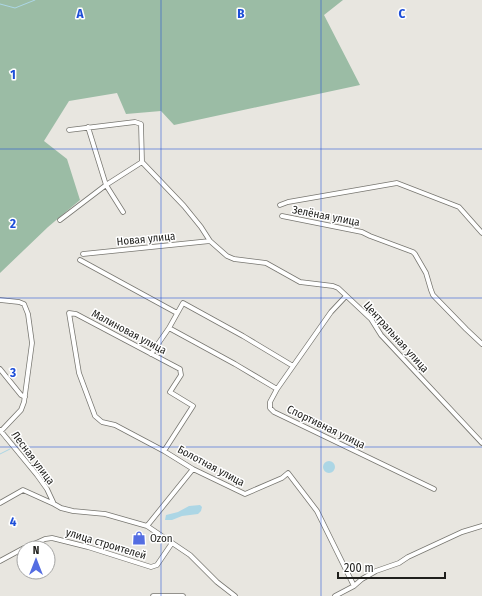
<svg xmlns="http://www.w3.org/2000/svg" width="482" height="596" font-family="'Fira Sans Condensed',sans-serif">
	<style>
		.forest { fill: #9bbca5 }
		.water { fill: #acd6e5 }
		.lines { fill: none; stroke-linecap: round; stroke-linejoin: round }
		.stream { stroke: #acd6e5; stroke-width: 1 }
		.minor-casing { stroke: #787771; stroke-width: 5.5 }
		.minor { stroke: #fff; stroke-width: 4 }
		.grid { fill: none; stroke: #1d4ed8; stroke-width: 1; stroke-opacity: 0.55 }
		.labels { text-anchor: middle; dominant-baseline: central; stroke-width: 3; stroke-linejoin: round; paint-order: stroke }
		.street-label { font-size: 11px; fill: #1f1f1c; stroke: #fff }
		.poi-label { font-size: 11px; fill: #1f1f1c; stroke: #fff; text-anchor: start }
		.grid-label { font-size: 13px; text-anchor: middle; font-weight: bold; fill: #1d4ed8; stroke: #fff; stroke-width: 3; stroke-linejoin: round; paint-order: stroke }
	</style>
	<rect width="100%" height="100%" fill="#e8e6e0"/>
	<path class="forest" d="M 0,0 L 343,0 L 324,15 L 360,85 L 174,125 L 161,111 L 126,114 L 117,93 L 69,101 L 44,141 L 67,159 L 80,200 L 48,227 L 0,273 Z"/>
	<path class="water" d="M323 467a6 6 0 1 1 12 0a6 6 0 1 1-12 0Z
		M 200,505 L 202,507 L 201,511 L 198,514 L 182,516 L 172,520 L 165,520 L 166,515 L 178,512 L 189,506 Z"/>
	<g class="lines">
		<path class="stream" d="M 0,4 L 15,8 L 35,0
			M 0,454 L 10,449"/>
		<g class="minor-casing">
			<path id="minor" d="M 88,127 L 106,185 L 123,212
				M 69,130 L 135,122 L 141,124 L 142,162 L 184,206 L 201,227 L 210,241 L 227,256 L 234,259 L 266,263 L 300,282 L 333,286 L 338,288 L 371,319 L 381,335 L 482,443
				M 280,205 L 288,202 L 397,183 L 459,207 L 482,233
				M 282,216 L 362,232 L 370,236 L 413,252 L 415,254 L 426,273 L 431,290 L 433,295 L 466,329 L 482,344
				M 60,220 L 106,185 L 142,162
				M 83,254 L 210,241
				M 80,260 L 177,313
				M 346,296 L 331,312 L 277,389 L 270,402 L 270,408 L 274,412 L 434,489
				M 0,300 L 19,302 L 24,304 L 28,314 L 32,343 L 24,402 L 21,410 L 1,431
				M 169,328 L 235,364 L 277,389
				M 151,354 L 169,328 L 183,303 L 243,336 L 293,366
				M 0,369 L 21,395 L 25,397
				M 0,430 L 37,475 L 47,489 L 54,504 L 61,508 L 73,511 L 105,514 L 147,526 L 190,555 L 217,582 L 235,596
				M 164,451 L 193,406 L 170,392 L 181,375 L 180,369 L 76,314 L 69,313 L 79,373 L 95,416 L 102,422 L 115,425 L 164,451 L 193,469 L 245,494 L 282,478 L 288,473 L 317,511 L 354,586
				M 0,503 L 23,490 L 54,504
				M 147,526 L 193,469
				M 25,548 L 45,539 L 52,538 L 88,547 L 151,567 L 157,565 L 172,543
				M 0,561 L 24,548
				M 153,596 L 183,596
				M 335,596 L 354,586 L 362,579 L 376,571 L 399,563 L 408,557 L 462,532 L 482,526"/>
		</g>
		<use href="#minor" class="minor"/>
	</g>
	<path class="grid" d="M 161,0 L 161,596M 321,0 L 321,596M 0,149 L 482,149M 0,298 L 482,298M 0,447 L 482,447"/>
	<defs>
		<g id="shop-bare" transform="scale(1.08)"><path d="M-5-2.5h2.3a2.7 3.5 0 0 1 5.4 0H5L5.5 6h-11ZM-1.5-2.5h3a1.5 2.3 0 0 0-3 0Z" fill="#546de2" stroke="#fff" stroke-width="2.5" paint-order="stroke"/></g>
	</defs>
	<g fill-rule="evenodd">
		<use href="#shop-bare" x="139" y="538"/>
	</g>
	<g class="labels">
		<g class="street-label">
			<text transform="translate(326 216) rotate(11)">Зелёная улица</text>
			<text transform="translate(146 239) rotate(-6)">Новая улица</text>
			<text transform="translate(129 332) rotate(28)">Малиновая улица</text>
			<text transform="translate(396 337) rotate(48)">Центральная улица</text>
			<text transform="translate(326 427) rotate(26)">Спортивная улица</text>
			<text transform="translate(33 458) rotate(53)">Лесная улица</text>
			<text transform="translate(211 466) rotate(28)">Болотная улица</text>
			<text transform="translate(106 544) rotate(17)">улица строителей</text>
		</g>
		<g class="poi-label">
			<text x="150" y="538">Ozon</text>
		</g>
	</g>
	<g class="grid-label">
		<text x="80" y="18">A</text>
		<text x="241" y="18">B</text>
		<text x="402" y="18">C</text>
		<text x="13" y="79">1</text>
		<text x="13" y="228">2</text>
		<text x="13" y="377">3</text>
		<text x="13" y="526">4</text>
	</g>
	<g transform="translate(36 560)"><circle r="19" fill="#ffffff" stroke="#a5a5a4"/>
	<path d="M0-3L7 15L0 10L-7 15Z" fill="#546de2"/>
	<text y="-6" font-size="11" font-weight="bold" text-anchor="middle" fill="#1f1f1c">N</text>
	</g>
	<path d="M338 572v6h107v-6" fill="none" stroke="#1f1f1c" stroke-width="2"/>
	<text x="344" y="572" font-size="12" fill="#1f1f1c" stroke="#ffffff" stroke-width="3" paint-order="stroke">200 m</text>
</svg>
